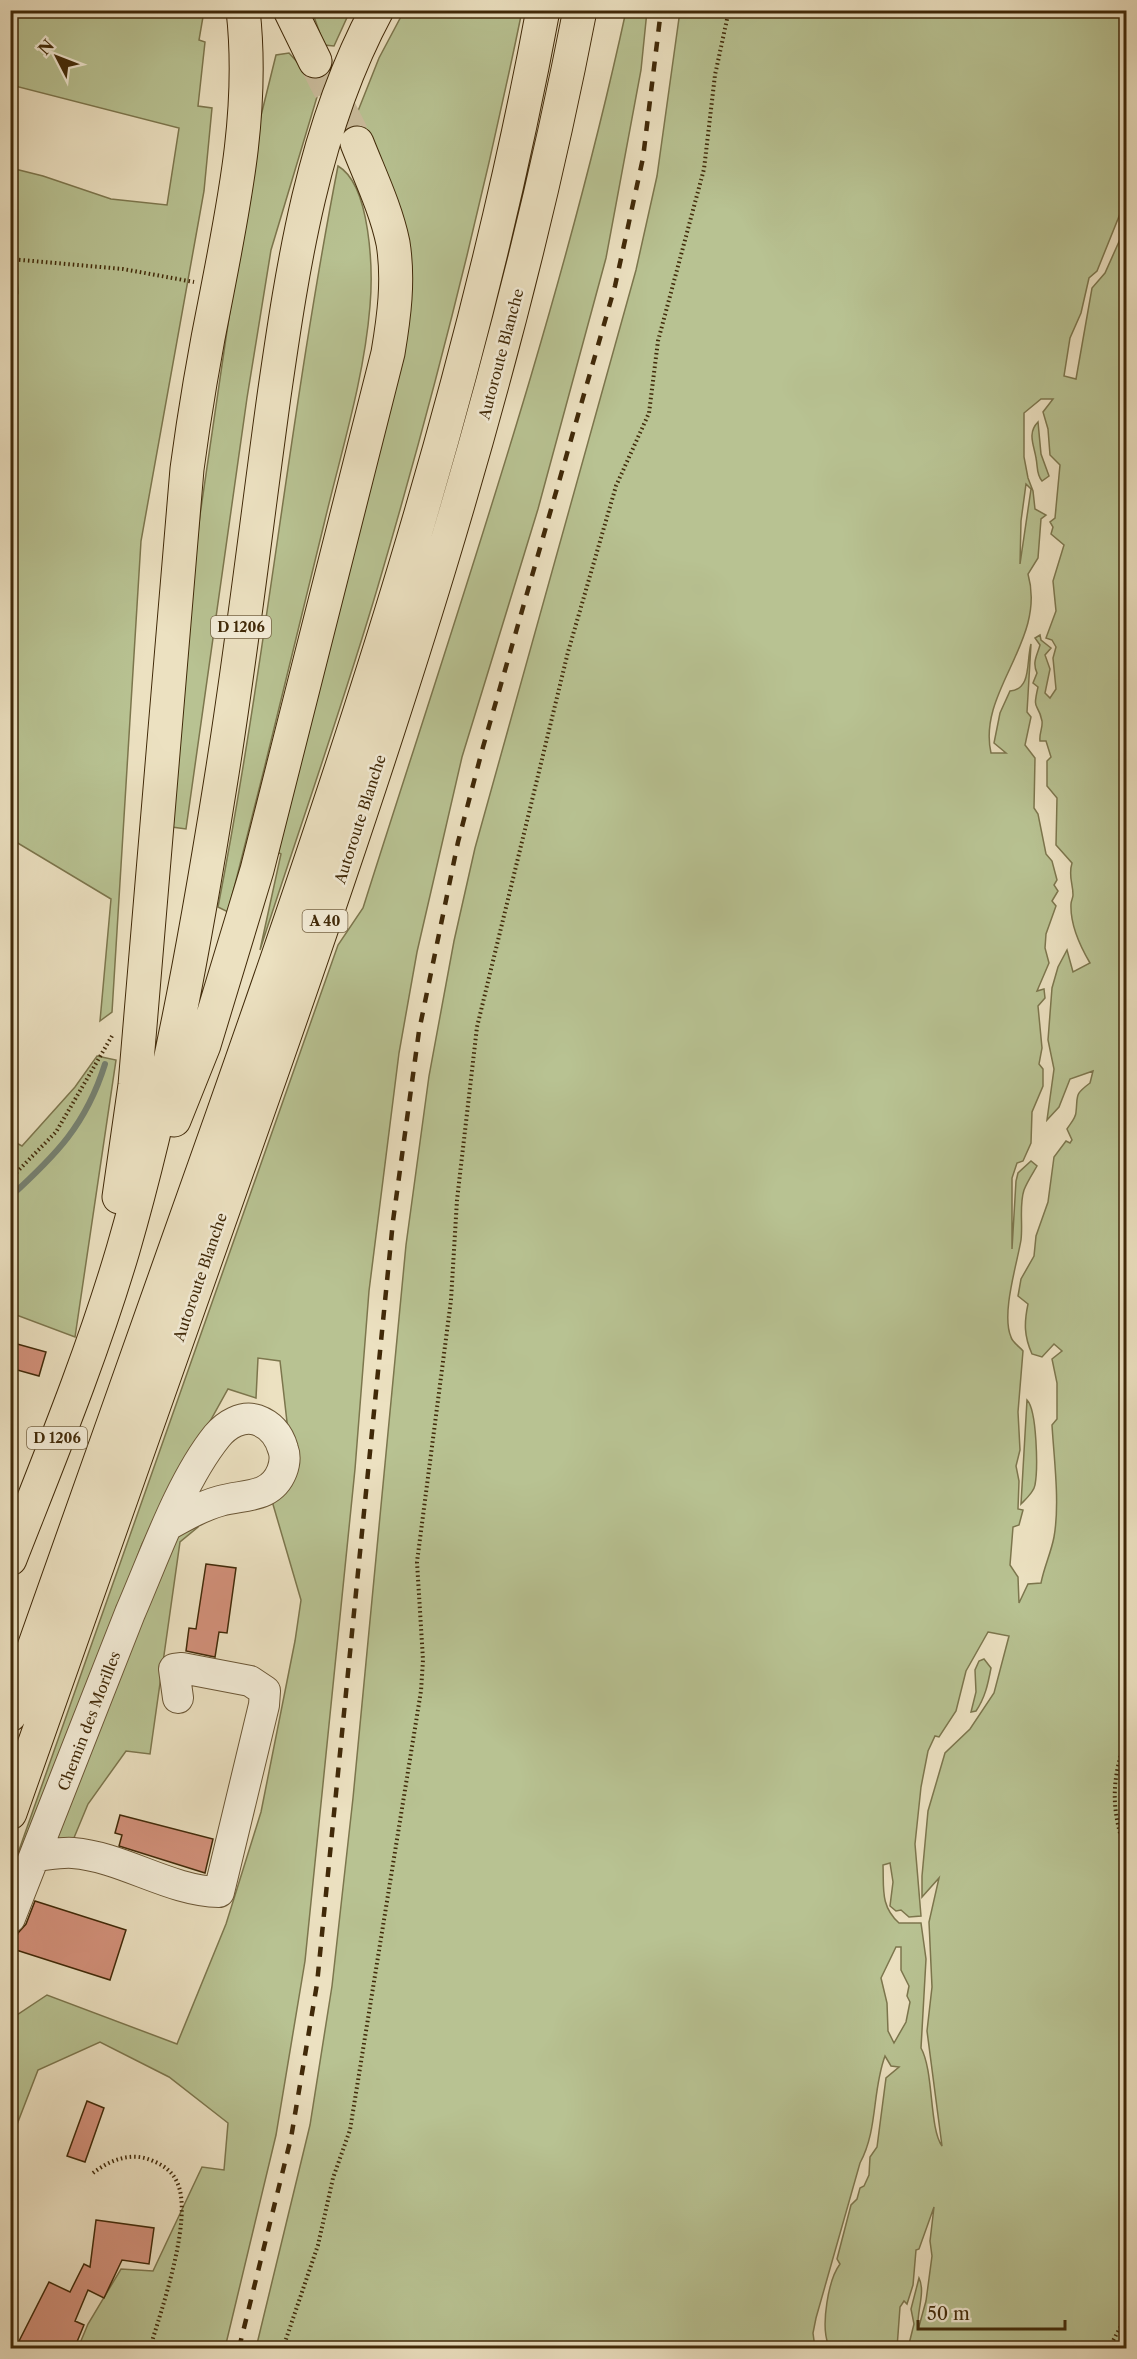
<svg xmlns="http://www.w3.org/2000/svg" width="1137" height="2359" font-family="'Libre Caslon Text',serif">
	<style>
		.green { fill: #b8c292; stroke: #7c764d; stroke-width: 1.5; fill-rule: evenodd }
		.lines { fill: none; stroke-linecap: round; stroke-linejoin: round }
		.stream { stroke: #758172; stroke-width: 6 }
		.building { fill: #d3917b; stroke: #402908; stroke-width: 1.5 }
		.major-tunnel { stroke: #cabc9c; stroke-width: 33; stroke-dasharray: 33 16; stroke-linecap: butt }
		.minor-casing { stroke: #6b5736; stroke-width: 32 }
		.major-casing { stroke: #402908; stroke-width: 35 }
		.highway-casing { stroke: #402908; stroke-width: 35 }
		.path { stroke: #402908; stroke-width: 4; stroke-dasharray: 1.5 3; stroke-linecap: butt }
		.minor { stroke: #f3ecd7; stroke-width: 30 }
		.major { stroke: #ece1c1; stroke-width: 33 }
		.highway { stroke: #ece1c1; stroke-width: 33 }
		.rail { stroke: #402908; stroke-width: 4.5; stroke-dasharray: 10 10; stroke-linecap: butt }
		.labels { text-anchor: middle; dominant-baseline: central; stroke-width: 5; stroke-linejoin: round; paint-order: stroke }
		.shield { fill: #f3ecd7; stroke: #766446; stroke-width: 1.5 }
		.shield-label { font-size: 14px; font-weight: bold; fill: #402908 }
		.street-label { font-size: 15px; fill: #402908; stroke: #f3ecd7 }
	</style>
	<rect width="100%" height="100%" fill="#ece1c1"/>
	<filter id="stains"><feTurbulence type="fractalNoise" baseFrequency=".00333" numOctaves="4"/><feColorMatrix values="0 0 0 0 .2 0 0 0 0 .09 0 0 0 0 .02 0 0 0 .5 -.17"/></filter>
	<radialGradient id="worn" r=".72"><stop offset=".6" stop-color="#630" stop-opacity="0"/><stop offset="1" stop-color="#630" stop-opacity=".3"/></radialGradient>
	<path class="green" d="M 11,10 L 204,11 L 199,40 L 205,42 L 198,106 L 212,108 L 204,191 L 141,541 L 112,1012 L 100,1021 L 111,899 L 11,839 L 10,312 L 18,293 L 15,249 L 11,247 L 11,168 L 43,176 L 111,199 L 167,205 L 179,128 L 11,85 Z
		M 312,11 L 350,11 L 334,46 L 324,45 Z
		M 404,11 L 522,11 C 482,205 434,396 378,586 C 342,708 299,829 260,950 L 281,854 L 273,850 L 389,407 L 381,167 L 364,126 L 356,116 L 379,58 Z
		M 626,11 L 647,11 L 641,70 L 606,258 L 538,509 L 462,757 L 417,952 L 399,1053 L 369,1291 L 355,1469 L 305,1961 L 276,2135 L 225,2348 L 78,2348 L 88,2324 L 121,2269 L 153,2271 L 202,2167 L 224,2170 L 228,2123 L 169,2077 L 100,2042 L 38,2070 L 11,2140 L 11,2019 L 47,1995 L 177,2044 L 226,1924 L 261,1812 L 295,1641 L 301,1600 L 272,1501 L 291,1457 L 280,1361 L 258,1358 L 256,1398 L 228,1389 L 142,1544 L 36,1836 L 11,1894 L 11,1873 L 338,945 L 363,908 C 457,611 560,315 626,11 Z
		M 680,11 L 1126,11 L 1126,207 L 1120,214 L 1097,271 L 1089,278 L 1081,313 L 1070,338 L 1064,376 L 1076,379 L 1092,288 L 1105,273 L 1126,226 L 1126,2348 L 911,2348 L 909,2344 L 914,2324 L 911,2309 L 919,2278 C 926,2292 916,2313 918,2330 L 926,2301 L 932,2256 L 930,2241 L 934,2207 L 919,2249 L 916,2250 L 913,2285 L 907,2304 L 904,2301 L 900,2307 L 897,2348 L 827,2348 L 828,2344 C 821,2325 828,2280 840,2264 L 837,2259 L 851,2205 L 857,2199 L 860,2188 L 864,2186 L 869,2175 L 870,2157 L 877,2147 L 886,2078 L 899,2067 L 891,2066 L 885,2056 C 872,2091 878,2130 860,2163 L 816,2318 L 813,2333 L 815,2348 L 256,2348 L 310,2125 L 332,1986 L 353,1798 L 406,1245 L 429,1076 L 454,941 L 475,848 L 636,270 L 657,176 ZM 1041,399 L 1053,399 L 1043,412 L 1048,429 L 1050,455 L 1060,465 L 1055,518 L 1050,522 L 1053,527 L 1051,534 L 1064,545 L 1053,581 L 1056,611 L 1046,638 L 1052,640 L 1056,647 L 1053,658 L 1056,689 L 1050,698 L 1045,693 L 1050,669 L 1045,655 L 1051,648 L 1041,640 L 1040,635 L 1035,638 L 1040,645 C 1037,656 1032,662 1037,673 L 1033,683 L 1038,687 C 1032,713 1038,701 1042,721 C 1043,728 1039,733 1040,741 L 1046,741 L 1051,757 L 1047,761 L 1047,786 L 1057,798 L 1056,845 L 1072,863 C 1068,876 1073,883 1073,895 C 1073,898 1071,901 1071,904 C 1070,925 1080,946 1090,963 L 1073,972 L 1067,950 L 1058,967 L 1052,988 L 1048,1040 L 1054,1069 L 1047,1120 L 1059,1107 L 1070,1079 L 1093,1071 L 1090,1083 C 1074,1095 1078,1095 1076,1112 C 1076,1118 1070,1124 1067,1129 L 1072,1140 L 1070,1143 L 1066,1141 L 1054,1157 L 1048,1202 L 1036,1236 L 1034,1256 L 1021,1279 L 1018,1296 L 1028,1304 C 1024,1323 1024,1336 1032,1354 L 1042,1357 L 1054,1344 L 1062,1351 L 1052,1359 L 1057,1383 L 1057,1419 L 1052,1425 C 1054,1459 1060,1503 1054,1537 C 1051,1553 1044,1567 1041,1583 L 1028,1584 L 1019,1603 L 1018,1577 L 1010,1565 L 1013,1527 L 1019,1525 L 1023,1510 L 1018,1509 L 1019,1481 L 1016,1466 L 1020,1450 L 1018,1412 L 1023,1351 C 1020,1347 1012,1342 1011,1337 C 1001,1314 1017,1264 1021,1240 C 1023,1224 1019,1205 1024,1190 C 1027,1182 1033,1173 1037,1166 L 1031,1161 L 1018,1173 L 1016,1181 L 1012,1249 L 1012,1178 L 1017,1163 L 1023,1161 L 1031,1143 L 1032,1112 L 1043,1086 L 1043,1069 L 1039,1064 L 1042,1048 L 1038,1006 L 1045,998 L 1044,989 L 1037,991 L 1049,963 L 1045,948 L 1046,934 L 1056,906 L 1052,901 L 1058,891 L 1054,885 L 1057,880 L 1052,861 L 1046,854 L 1038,814 L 1034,808 L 1035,758 L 1025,745 L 1031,717 L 1027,712 L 1031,644 C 1026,662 1032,689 1010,691 L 1000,713 L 994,743 L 1006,753 L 991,753 C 977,691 1047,641 1028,574 L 1038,558 L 1041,519 L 1046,515 L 1035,509 L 1033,491 L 1028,478 L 1024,457 L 1024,413 ZM 1026,484 L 1031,489 L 1020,564 L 1021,521 ZM 988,1632 L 1009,1636 L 994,1693 L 970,1729 L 945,1753 L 928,1811 L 922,1876 L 922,1897 L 939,1878 L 929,1922 L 932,1987 L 927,2031 L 942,2146 C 929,2128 934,2071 921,2048 L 926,1959 L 921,1923 L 899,1923 C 880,1906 884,1888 883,1865 L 890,1863 L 893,1882 L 890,1906 L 896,1911 L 901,1910 L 909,1917 L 921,1916 L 915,1844 L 921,1787 L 928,1751 L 935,1736 L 939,1737 L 956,1711 L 966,1671 ZM 896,1947 L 901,1947 L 901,1970 L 909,1986 L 907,1996 L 910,2002 L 906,2022 L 894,2043 L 888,2031 L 887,2003 L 881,1978 Z
		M 289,53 L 320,87 L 271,250 L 247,398 L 186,829 L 172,827 L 185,653 L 200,515 L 255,140 L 276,55 Z
		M 338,166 C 371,185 373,271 370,306 C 364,380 341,452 324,524 C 293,653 261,783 228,912 L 218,907 C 266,661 290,412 338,166 Z
		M 1038,422 L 1041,454 L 1049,476 L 1042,481 C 1036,474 1038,467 1036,458 C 1034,445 1027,433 1038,422 Z
		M 97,1056 L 116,1060 L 75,1337 L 11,1313 L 11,1140 L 22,1146 L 75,1087 Z
		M 1027,1400 C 1037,1410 1038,1469 1035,1485 C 1034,1492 1026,1499 1021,1504 Z
		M 194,1519 L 198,1527 L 180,1542 L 150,1754 L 126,1751 L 88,1804 L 71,1845 L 53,1841 L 173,1536 Z
		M 984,1659 L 991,1668 C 988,1684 985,1698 976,1711 L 971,1712 L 976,1692 L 975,1670 L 979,1661 Z"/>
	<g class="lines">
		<path class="stream" d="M 10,1197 C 56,1155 86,1125 105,1064"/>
	</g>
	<path class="building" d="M 10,1342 L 46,1352 L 39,1376 L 10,1368 Z
		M 206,1564 L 236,1568 L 227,1633 L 219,1632 L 215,1657 L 186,1651 L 189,1628 L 196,1629 Z
		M 120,1815 L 213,1839 L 205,1873 L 119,1846 L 122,1835 L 115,1833 Z
		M 35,1901 L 126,1930 L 110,1980 L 13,1949 L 18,1933 L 26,1924 Z
		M 87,2101 L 104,2108 L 85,2162 L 67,2156 Z
		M 96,2220 L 154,2228 L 149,2264 L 122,2260 L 104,2298 L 88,2290 L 75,2321 L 84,2325 L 74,2349 L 15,2349 L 49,2282 L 70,2292 L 84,2264 L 90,2267 Z"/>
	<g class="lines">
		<path class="major-tunnel" d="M 315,61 L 357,143"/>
		<g class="minor-casing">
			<path id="minor" d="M 36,1856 C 47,1855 61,1852 73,1853 C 123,1857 169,1891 219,1892 L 264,1705 L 265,1691 L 250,1681 L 182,1668 L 174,1669 L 178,1698
				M 10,1918 L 130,1613 C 154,1558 180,1482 217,1436 C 226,1425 242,1415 257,1420 C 271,1425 279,1435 283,1449 C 286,1457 285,1463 282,1471 C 271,1499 244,1494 220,1501 C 202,1506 186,1515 170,1524"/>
		</g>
		<g class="major-casing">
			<path id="major" d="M 290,10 L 315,61
				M 174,1120 L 204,1045 L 257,870 L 388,353 C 394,317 399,280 393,243 C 386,209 370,176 357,143
				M 119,1197 L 135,1085 L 187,469 C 195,409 205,351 217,292 C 235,199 254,106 243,10
				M 10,1559 C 50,1457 92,1355 123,1250 C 167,1098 195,942 220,786 C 241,657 256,526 274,396 C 293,264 313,129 377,10"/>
		</g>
		<g class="highway-casing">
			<path id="highway" d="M 10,1715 C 81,1515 152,1314 223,1114 C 351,752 473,388 543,10
				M 10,1813 C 92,1580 175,1347 257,1114 C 385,752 507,388 580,10"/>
		</g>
		<path class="path" d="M 10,259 L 123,269 L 194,282
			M 10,1179 L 56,1132 L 112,1036
			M 1126,1322 L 1121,1358 L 1126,1428
			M 1126,1739 C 1111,1781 1111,1810 1126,1852
			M 93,2173 C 110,2160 132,2151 153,2161 C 163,2165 172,2171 177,2182 C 194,2217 161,2311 150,2348
			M 283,2348 L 318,2245 L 333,2178 L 350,2130 L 421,1691 L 423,1660 L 417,1562 L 451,1300 L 457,1200 L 477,1027 L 568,652 L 616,486 L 649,413 L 658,341 L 704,169 L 715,75 L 729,10
			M 1109,2348 L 1126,2317"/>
		<use href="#minor" class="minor"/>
		<use href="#major" class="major"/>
		<use href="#highway" class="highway"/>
		<path class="rail" d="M 239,2348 L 291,2138 L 317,1984 L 393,1221 L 419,1031 L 458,842 L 483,747 L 615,286 L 643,158 L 661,10"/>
	</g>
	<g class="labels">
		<g class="shield">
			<rect x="211" y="616" width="60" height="22" rx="4.5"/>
			<rect x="302.5" y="910" width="45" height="22" rx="4.5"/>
			<rect x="27" y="1427" width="60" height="22" rx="4.5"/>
		</g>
		<g class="shield-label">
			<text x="241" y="627">D 1206</text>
			<text x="325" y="921">A 40</text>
			<text x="57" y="1438">D 1206</text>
		</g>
		<g class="street-label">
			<text transform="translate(501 354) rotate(-75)">Autoroute Blanche</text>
			<text transform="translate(360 819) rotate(-72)">Autoroute Blanche</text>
			<text transform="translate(200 1277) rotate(-71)">Autoroute Blanche</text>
			<text transform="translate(89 1721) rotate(-69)">Chemin des Morilles</text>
		</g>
	</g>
	<rect width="1137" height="2359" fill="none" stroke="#ece1c1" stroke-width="36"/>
	<rect x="12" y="12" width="1113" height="2335" fill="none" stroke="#402908" stroke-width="3"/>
	<rect x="18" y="18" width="1101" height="2323" fill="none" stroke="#402908" stroke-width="1.5"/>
	<g transform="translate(57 57) rotate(312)" stroke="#f3ecd7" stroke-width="4.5" paint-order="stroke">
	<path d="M0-4.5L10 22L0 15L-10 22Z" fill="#402908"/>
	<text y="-9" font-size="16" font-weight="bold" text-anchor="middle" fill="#402908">N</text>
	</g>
	<path d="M918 2320v9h147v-9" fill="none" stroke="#402908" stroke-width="3"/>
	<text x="927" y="2320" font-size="18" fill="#402908" stroke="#f3ecd7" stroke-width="4.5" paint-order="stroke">50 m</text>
	<rect width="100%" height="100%" filter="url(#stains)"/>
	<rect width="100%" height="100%" fill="url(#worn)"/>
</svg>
